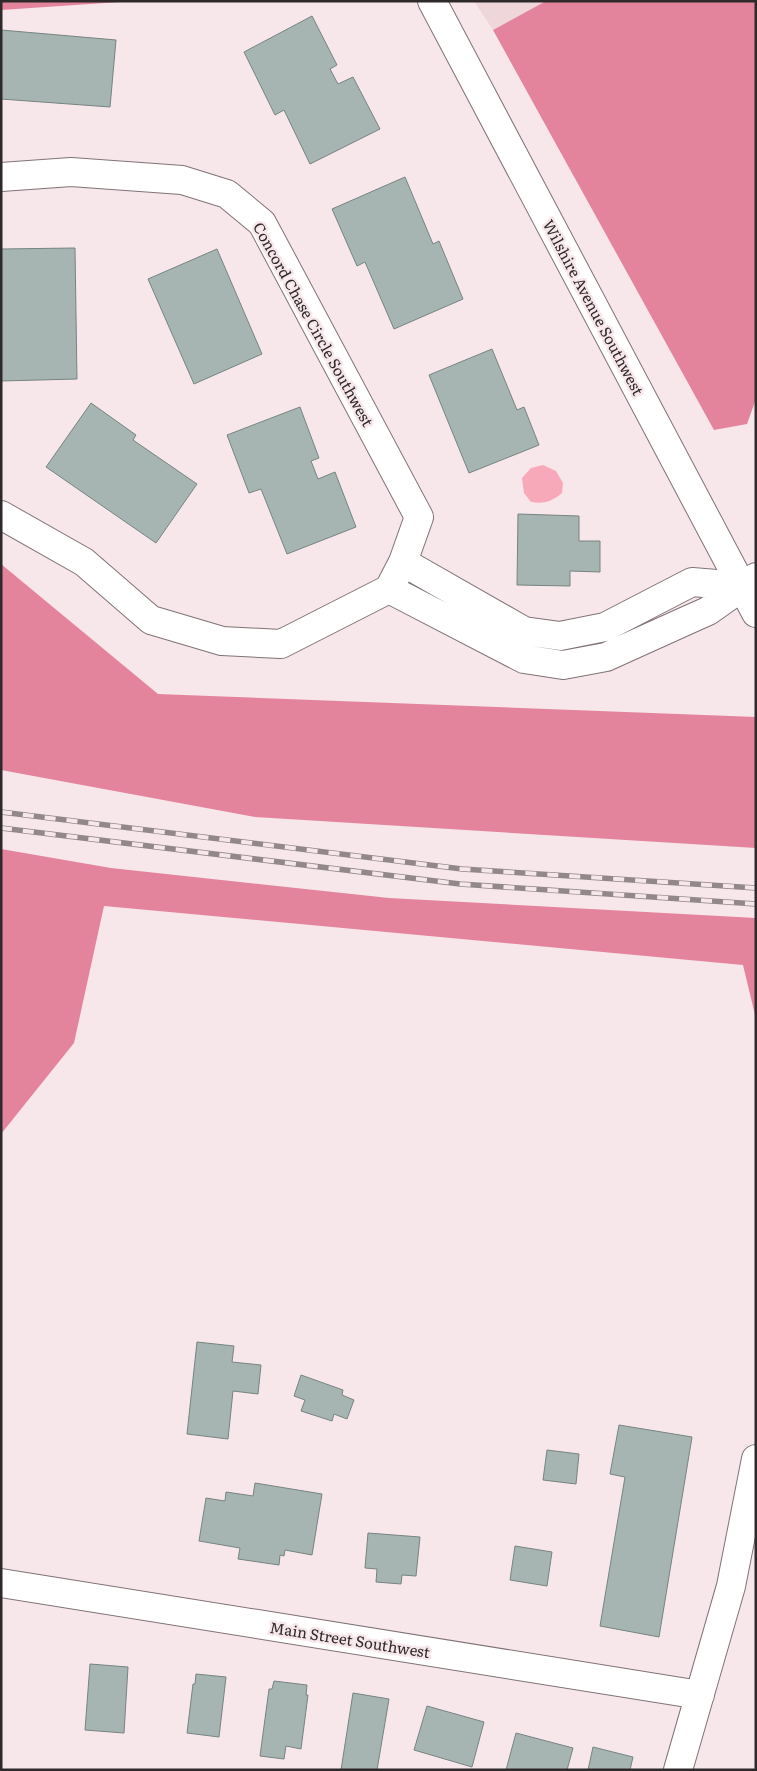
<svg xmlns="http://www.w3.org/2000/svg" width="757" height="1771" font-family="Literata,serif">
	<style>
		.built { fill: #eed6da }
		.green { fill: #f7a9ba }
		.forest { fill: #e3849c }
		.building { fill: #a6b5b2; stroke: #768481 }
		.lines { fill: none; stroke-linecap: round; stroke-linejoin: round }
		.street-casing { stroke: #807375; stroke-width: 30 }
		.secondary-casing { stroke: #807375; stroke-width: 30 }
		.street { stroke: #fff; stroke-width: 28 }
		.secondary { stroke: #fff; stroke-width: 28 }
		.rail-casing { stroke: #92888a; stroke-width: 5.5 }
		.rail { stroke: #f7e7ea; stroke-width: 4; stroke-dasharray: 11; stroke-linecap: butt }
		.labels { text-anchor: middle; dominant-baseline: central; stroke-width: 5; stroke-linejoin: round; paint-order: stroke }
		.street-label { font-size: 15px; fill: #2e292a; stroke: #f7e7ea }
	</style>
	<rect width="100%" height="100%" fill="#f7e7ea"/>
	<path class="built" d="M 474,1 L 546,1 L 493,30 Z"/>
	<path class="green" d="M 543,465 L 556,471 L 563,483 L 562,493 C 551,502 544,504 531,502 L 524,493 L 522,478 L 531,468 Z"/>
	<path class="forest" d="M 1,1 L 135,1 L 1,10 Z
		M 546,1 L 756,1 L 756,399 L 747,424 L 714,430 L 493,30 Z
		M 1,564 L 158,694 L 756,717 L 756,848 L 255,817 L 1,770 Z
		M 1,849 L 111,868 L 389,898 L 756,918 L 756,1019 L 743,965 L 104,906 L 74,1043 L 1,1134 Z"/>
	<path class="building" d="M 312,16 L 337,65 L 330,69 L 338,84 L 353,77 L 380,129 L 310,164 L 284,110 L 275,115 L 244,52 Z
		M 1,30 L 116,40 L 110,107 L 1,99 Z
		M 405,177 L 433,244 L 439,241 L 463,299 L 394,329 L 365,262 L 357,266 L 332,209 Z
		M 75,248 L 77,379 L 1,381 L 1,249 Z
		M 217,249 L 262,354 L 194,384 L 148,279 Z
		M 492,349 L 517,410 L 524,407 L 539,445 L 469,473 L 429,375 Z
		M 91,403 L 136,435 L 133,440 L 197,484 L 156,543 L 46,467 Z
		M 300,407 L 319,458 L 311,461 L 318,479 L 335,472 L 356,527 L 287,554 L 261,489 L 249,493 L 227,435 Z
		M 518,514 L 579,516 L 579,541 L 600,541 L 600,572 L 570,571 L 570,586 L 517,585 Z
		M 197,1342 L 234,1346 L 232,1362 L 261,1365 L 258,1394 L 233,1391 L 228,1439 L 187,1434 Z
		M 301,1375 L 343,1390 L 342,1395 L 354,1400 L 347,1419 L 334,1414 L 332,1421 L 301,1411 L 305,1400 L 294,1396 Z
		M 619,1425 L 692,1437 L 659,1637 L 600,1626 L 625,1477 L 610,1474 Z
		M 547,1450 L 579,1454 L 576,1484 L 543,1480 Z
		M 255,1483 L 322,1494 L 312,1555 L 285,1550 L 284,1556 L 280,1555 L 279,1565 L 238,1559 L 240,1548 L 199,1541 L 206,1498 L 225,1501 L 226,1492 L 253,1496 Z
		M 368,1533 L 420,1537 L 416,1576 L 402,1575 L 401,1584 L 376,1582 L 377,1569 L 365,1568 Z
		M 515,1546 L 552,1552 L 547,1586 L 510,1580 Z
		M 90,1664 L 128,1667 L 124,1733 L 85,1730 Z
		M 196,1674 L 226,1677 L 219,1737 L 187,1733 L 193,1684 L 195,1684 Z
		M 274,1681 L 307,1685 L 306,1695 L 308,1695 L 301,1749 L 286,1746 L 284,1759 L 260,1756 L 269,1689 L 272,1689 Z
		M 353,1693 L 389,1699 L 377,1770 L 341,1770 Z
		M 427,1706 L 484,1722 L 472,1767 L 414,1750 Z
		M 516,1733 L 573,1748 L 567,1770 L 506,1770 Z
		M 593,1747 L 633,1757 L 630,1770 L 588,1770 Z"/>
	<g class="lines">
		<g class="street-casing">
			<path id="street" d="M 1,177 L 71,172 L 182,180 L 227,194 L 262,223 L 419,517 L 403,562 L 389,589 L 281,644 L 222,641 L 151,620 L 84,562 L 1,515
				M 403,562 L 524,631 L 560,636 L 605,627 L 692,582 L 741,586
				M 389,589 L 524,659 L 563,665 L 606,657 L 690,619 L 708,611 L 756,577
				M 1,1583 L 700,1695
				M 678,1770 L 731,1586 L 756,1459"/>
		</g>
		<g class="secondary-casing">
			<path id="secondary" d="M 432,1 L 756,613"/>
		</g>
		<use href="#street" class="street"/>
		<use href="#secondary" class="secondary"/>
		<g class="rail-casing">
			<path id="rail" d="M 1,812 L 462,869 L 756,888
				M 1,828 L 460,884 L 756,904"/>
		</g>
		<use href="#rail" class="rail"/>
	</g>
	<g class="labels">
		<g class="street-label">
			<text transform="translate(594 307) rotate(62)">Wilshire Avenue Southwest</text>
			<text transform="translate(314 324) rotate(61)">Concord Chase Circle Southwest</text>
			<text transform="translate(350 1639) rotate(9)">Main Street Southwest</text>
		</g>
	</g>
	<rect width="757" height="1771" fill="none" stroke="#2e292a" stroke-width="5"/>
</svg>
